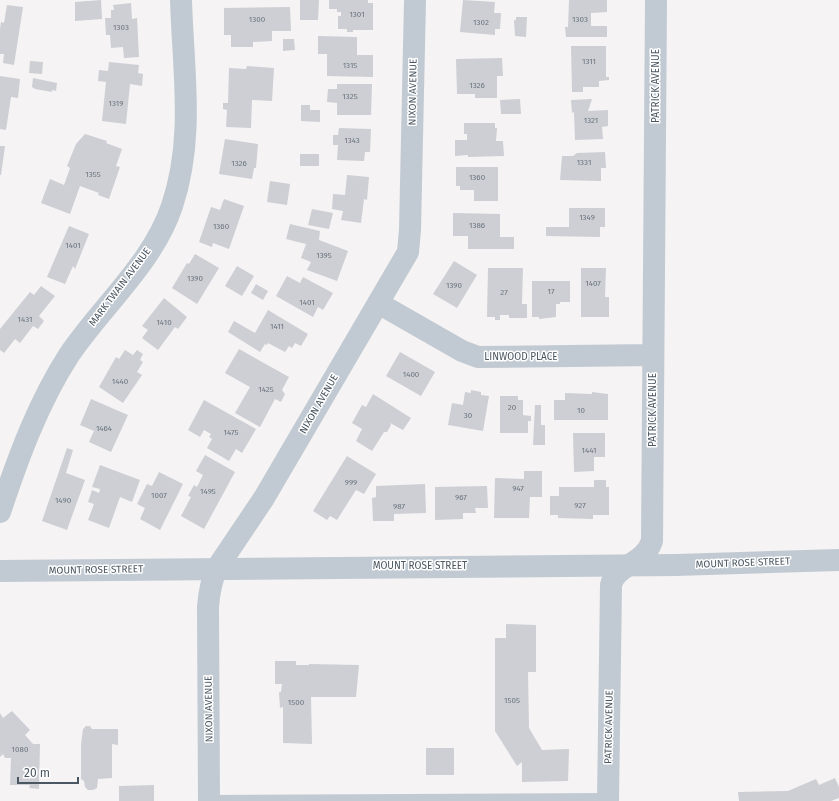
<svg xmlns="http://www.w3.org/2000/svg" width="839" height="801" font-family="'Fira Sans',sans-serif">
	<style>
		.building { fill: #cdcfd5 }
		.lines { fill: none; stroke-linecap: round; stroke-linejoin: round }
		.service { stroke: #c1cad2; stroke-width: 12 }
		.minor { stroke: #c1cad2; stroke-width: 22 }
		.tertiary { stroke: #c1cad2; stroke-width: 22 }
		.labels { text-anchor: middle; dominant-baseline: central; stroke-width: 3; stroke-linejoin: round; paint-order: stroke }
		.number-label { font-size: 8px; fill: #6b747e }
		.street-label { font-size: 10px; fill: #4a5661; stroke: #fff }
	</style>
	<rect width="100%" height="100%" fill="#f5f3f3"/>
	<path class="building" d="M 101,0 L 102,19 L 75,21 L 75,2 Z
		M 300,0 L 319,0 L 318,20 L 300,20 Z
		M 329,0 L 368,0 L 368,3 L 373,3 L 373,30 L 353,30 L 353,32 L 347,32 L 347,29 L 338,29 L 338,16 L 341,16 L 341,12 L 337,12 L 337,9 L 329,9 Z
		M 463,0 L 495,2 L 494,13 L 501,13 L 500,29 L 495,29 L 495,35 L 460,32 Z
		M 569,0 L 607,0 L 607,12 L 591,13 L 591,26 L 607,26 L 607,37 L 566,37 L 565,27 L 568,27 Z
		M 131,3 L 132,19 L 137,18 L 139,57 L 124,58 L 123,47 L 111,48 L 110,35 L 106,35 L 105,18 L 111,18 L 111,10 L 114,10 L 113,5 Z
		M 7,5 L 23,7 L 14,65 L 3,63 L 4,54 L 0,54 L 0,29 L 1,22 L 4,23 Z
		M 290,7 L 291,31 L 272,31 L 272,41 L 253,42 L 253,47 L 231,47 L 231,35 L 224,35 L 224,8 Z
		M 516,17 L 527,17 L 526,37 L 515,36 L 514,20 L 516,20 Z
		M 318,36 L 357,37 L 357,55 L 373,55 L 373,77 L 327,76 L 327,54 L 318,54 Z
		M 283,39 L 294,39 L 295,50 L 283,51 Z
		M 571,46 L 606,46 L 606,77 L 609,77 L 609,80 L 599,81 L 599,87 L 583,87 L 583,92 L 572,92 Z
		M 502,58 L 503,76 L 497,76 L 497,98 L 475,98 L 475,94 L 457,94 L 456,59 Z
		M 30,61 L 43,62 L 42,74 L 29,73 Z
		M 109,62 L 139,65 L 138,73 L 143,74 L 142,86 L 130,84 L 126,124 L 102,121 L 106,82 L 98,81 L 99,70 L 108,71 Z
		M 247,66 L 274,68 L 272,101 L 252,100 L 251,128 L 226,127 L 227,110 L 223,109 L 223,103 L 228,103 L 229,68 L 246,69 Z
		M 0,76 L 20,79 L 18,98 L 11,97 L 6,130 L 0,129 Z
		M 33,78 L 57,83 L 56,91 L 52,90 L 52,92 L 35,89 L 32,87 Z
		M 337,84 L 372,84 L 371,115 L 337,115 L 337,103 L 327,102 L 328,89 L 337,89 Z
		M 520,99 L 521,114 L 501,114 L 500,100 Z
		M 592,99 L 588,111 L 608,110 L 608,126 L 602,127 L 603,139 L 575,140 L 574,112 L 572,113 L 571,100 Z
		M 301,105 L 310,105 L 310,110 L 320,110 L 320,122 L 301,121 Z
		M 464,123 L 495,123 L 495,128 L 497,128 L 496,141 L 503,141 L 504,156 L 468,157 L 468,155 L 455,156 L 455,140 L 467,140 L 467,134 L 464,134 Z
		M 339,128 L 371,129 L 370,152 L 365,152 L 364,161 L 337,160 L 338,145 L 333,145 L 333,135 L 338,135 Z
		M 85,134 L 107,141 L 106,143 L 122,149 L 116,166 L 120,167 L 109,199 L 98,195 L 99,193 L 80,186 L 70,214 L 41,203 L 50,179 L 64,185 L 70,168 L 67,166 L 76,144 Z
		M 225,139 L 258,144 L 256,168 L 254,168 L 252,179 L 219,174 Z
		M 0,146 L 5,146 L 1,175 L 0,175 Z
		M 605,152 L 606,168 L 601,168 L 601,181 L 560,180 L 562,156 L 573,156 L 577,153 Z
		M 300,154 L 319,154 L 319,166 L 300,166 Z
		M 456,167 L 498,167 L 498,201 L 474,201 L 474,190 L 460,190 L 460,186 L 456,186 Z
		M 347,175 L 369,177 L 367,200 L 364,199 L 361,223 L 341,220 L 343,211 L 332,209 L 333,194 L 345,195 Z
		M 270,181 L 290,184 L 287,205 L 267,202 Z
		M 224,199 L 244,206 L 229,249 L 213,243 L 212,247 L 199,242 L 211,207 L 220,210 Z
		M 569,208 L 605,208 L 605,227 L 600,227 L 600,237 L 546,236 L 546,227 L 569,227 Z
		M 312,209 L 333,213 L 329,229 L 308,225 Z
		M 453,213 L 500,214 L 500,237 L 514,237 L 514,249 L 468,249 L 468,236 L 453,236 Z
		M 290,224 L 320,231 L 319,240 L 348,251 L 337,281 L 307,270 L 311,262 L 301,258 L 306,244 L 286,239 Z
		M 69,226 L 89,234 L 75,269 L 73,266 L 65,284 L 47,277 Z
		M 195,254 L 219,268 L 197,304 L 172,288 L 187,263 L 189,264 Z
		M 454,261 L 477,275 L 457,308 L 433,294 Z
		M 237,266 L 254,276 L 242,296 L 225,286 Z
		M 488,268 L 523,268 L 522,304 L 527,304 L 527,318 L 509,318 L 509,315 L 500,315 L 500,320 L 495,320 L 495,317 L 487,317 Z
		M 581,268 L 606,268 L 605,297 L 609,297 L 609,317 L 581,317 Z
		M 287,276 L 300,283 L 303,277 L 333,293 L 323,310 L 318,307 L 313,317 L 276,296 Z
		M 532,281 L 570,281 L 570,302 L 560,302 L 560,304 L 556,304 L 556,317 L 539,319 L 539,317 L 532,317 Z
		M 256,284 L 268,291 L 263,300 L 251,293 Z
		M 41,286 L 55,296 L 39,316 L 44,321 L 38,329 L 33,326 L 20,343 L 15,339 L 4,353 L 0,350 L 0,329 L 30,292 L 34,295 Z
		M 164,298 L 187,317 L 178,329 L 175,327 L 158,350 L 142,338 L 148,330 L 142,326 Z
		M 268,310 L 308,334 L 301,346 L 295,343 L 292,348 L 289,346 L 285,352 L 268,343 L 267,345 L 265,344 L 260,352 L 228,332 L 234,321 L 255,333 Z
		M 239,349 L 289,377 L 282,390 L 285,394 L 281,402 L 275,399 L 260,427 L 235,413 L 250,387 L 225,373 Z
		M 125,350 L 133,355 L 137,350 L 143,354 L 140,360 L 143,362 L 137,372 L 142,375 L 123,403 L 99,387 L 116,357 L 119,359 Z
		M 400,352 L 435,372 L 421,396 L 386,376 Z
		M 471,390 L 481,392 L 481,395 L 489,396 L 483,431 L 448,425 L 452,403 L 463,405 L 465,392 L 471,393 Z
		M 592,392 L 608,394 L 608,420 L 554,420 L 554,400 L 565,400 L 565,393 L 592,394 Z
		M 373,394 L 411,418 L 403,430 L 390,423 L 391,425 L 387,432 L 384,432 L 372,451 L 356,441 L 362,429 L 352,423 L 362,405 L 366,407 Z
		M 500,396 L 518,396 L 518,400 L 523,400 L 523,415 L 531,416 L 531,421 L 528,421 L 528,433 L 500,433 Z
		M 91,399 L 128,415 L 111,452 L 89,442 L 94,431 L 80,425 Z
		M 204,400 L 256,429 L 242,453 L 236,449 L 229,461 L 207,448 L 212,439 L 209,437 L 211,434 L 204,430 L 200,437 L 188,430 Z
		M 535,405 L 541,405 L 541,425 L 545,425 L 545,445 L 533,445 Z
		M 573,433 L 605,433 L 605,457 L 594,457 L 594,471 L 574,472 Z
		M 67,448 L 73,450 L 66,473 L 85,480 L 67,530 L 42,521 Z
		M 205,455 L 235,472 L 204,529 L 181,516 L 191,497 L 188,496 L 194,485 L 197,487 L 203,475 L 196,471 Z
		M 347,456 L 376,474 L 364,494 L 356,490 L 337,520 L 330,516 L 327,520 L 313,511 Z
		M 100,465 L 140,480 L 132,502 L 120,497 L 109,528 L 88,520 L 94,504 L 88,502 L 92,490 L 99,493 L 100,489 L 92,487 Z
		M 524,471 L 542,471 L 542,497 L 530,497 L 529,518 L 494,518 L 495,478 L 524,479 Z
		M 159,472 L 183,484 L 160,530 L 140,519 L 145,508 L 137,504 L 147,484 L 152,486 Z
		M 594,480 L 606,480 L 606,487 L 609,487 L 609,515 L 593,515 L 593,519 L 558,518 L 558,515 L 550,515 L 550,496 L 559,496 L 559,487 L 594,487 Z
		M 425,484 L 426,513 L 394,514 L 394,521 L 373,521 L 372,498 L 376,497 L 376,486 Z
		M 487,486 L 488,508 L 475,508 L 476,513 L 463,513 L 463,519 L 435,520 L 435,487 Z
		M 506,624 L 536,625 L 536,672 L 528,672 L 529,728 L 542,750 L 569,749 L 568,781 L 522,782 L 522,762 L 517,766 L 495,731 L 495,638 L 506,638 Z
		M 275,661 L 296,661 L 296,665 L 309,665 L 309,664 L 359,665 L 356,697 L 311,697 L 312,744 L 283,743 L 283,707 L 280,708 L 279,692 L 281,692 L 282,684 L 275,684 Z
		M 12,711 L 30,730 L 25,735 L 33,744 L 40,744 L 39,789 L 29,788 L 30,785 L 10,785 L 11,758 L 5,758 L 3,754 L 0,757 L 0,713 L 3,718 Z
		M 86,726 L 90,726 L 92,729 L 118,729 L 118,745 L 112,744 L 112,778 L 98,779 L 97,788 L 93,790 L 88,790 L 85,787 L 84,781 L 81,779 L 81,745 L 83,729 Z
		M 426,748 L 454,748 L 454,775 L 426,775 Z
		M 835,778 L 839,787 L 839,798 L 831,801 L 739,801 L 738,792 L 788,791 L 816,779 L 819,785 Z
		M 154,785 L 154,801 L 119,801 L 119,786 Z"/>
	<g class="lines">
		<path class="service" d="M 209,801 L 608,799"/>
		<path class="minor" d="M 378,303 L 462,351 L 478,357 L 653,355
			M 0,512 C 18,458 38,403 69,355 C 102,306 153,263 172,206 C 195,137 183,71 181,0
			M 209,801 L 208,607 C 209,593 211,581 217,568 L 264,498 L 408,252 L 410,230 L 415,0
			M 608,801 L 611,585 C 616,564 644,565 652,541 L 656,0"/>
		<path class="tertiary" d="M 0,571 L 676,565 L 839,560"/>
	</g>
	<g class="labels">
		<g class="number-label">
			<text x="357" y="14">1301</text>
			<text x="257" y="19">1300</text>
			<text x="580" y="19">1303</text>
			<text x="481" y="22">1302</text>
			<text x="121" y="27">1303</text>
			<text x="589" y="61">1311</text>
			<text x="350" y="65">1315</text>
			<text x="477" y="85">1326</text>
			<text x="350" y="96">1325</text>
			<text x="116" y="103">1319</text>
			<text x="591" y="120">1321</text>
			<text x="352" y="140">1343</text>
			<text x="584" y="162">1331</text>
			<text x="239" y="163">1326</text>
			<text x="93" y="174">1355</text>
			<text x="477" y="177">1360</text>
			<text x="587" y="217">1349</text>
			<text x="477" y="225">1386</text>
			<text x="221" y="226">1360</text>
			<text x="73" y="245">1401</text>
			<text x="324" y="255">1395</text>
			<text x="195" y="278">1390</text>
			<text x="593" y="283">1407</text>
			<text x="454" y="285">1390</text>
			<text x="551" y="291">17</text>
			<text x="504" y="292">27</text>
			<text x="307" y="302">1401</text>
			<text x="25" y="319">1431</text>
			<text x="164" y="322">1410</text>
			<text x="277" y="326">1411</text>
			<text x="411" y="374">1400</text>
			<text x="120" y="381">1440</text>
			<text x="266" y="389">1425</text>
			<text x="512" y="407">20</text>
			<text x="581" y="410">10</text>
			<text x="468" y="415">30</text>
			<text x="104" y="428">1464</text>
			<text x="231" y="432">1475</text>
			<text x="589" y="450">1441</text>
			<text x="351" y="482">999</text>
			<text x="518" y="488">947</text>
			<text x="208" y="491">1495</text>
			<text x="159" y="495">1007</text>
			<text x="461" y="497">967</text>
			<text x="63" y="500">1490</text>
			<text x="580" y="505">927</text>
			<text x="399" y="506">987</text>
			<text x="512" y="700">1505</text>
			<text x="296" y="702">1500</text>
			<text x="20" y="749">1080</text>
		</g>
		<g class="street-label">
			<text transform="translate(656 86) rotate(-90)">PATRICK AVENUE</text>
			<text transform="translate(413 92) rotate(-89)">NIXON AVENUE</text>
			<text transform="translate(120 287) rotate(-53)">MARK TWAIN AVENUE</text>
			<text x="521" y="357">LINWOOD PLACE</text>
			<text transform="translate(319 404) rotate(-60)">NIXON AVENUE</text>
			<text transform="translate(653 410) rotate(-90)">PATRICK AVENUE</text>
			<text transform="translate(743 563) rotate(-2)">MOUNT ROSE STREET</text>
			<text x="420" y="566">MOUNT ROSE STREET</text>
			<text transform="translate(96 570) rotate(-1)">MOUNT ROSE STREET</text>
			<text transform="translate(209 709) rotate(-91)">NIXON AVENUE</text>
			<text transform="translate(609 727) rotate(-89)">PATRICK AVENUE</text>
		</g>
	</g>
	<path d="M18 777v6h60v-6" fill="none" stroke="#4a5661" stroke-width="2"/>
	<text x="24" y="777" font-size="12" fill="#4a5661" stroke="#ffffff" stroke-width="3" paint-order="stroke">20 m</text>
</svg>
